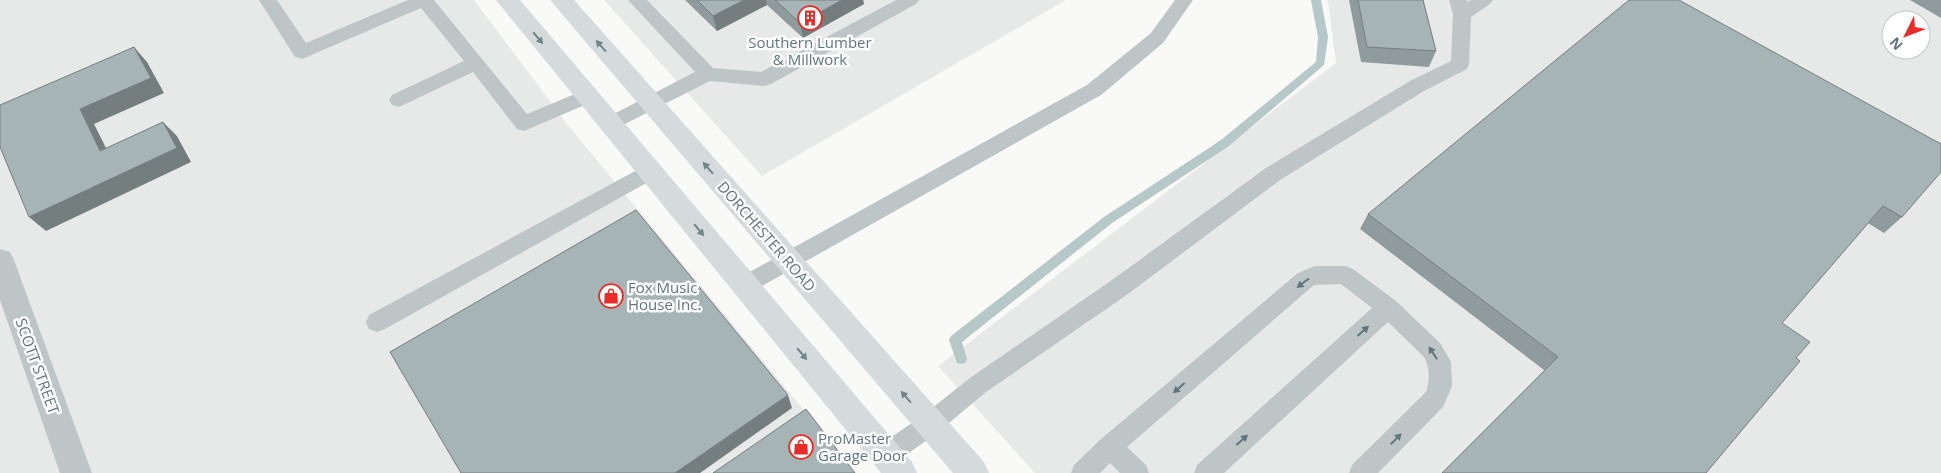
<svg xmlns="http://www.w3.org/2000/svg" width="1941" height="473" font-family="'Open Sans',sans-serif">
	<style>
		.built { fill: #e7e9e8; fill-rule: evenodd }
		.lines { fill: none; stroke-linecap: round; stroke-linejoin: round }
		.stream { fill: #b6c8c8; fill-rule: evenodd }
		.lane { fill: #bdc5c7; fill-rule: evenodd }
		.street { fill: #bdc5c7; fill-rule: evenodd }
		.secondary { fill: #d5dbdc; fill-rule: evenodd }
		.wall { fill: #909b9d }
		.shaded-wall { fill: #757e7f }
		.building { fill: #a7b4b6; stroke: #757e7f }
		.oneway { fill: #71858a }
		.oneway2 { fill: #5f767c }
		.labels { text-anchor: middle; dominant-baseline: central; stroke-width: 5; stroke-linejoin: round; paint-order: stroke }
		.poi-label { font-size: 15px; fill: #5f767c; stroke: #fff; text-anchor: start }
		.street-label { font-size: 15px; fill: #5f767c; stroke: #fff }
	</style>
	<rect width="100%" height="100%" fill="#f9f9f7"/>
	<path class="built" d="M 0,0 L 474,0 L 571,129 L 856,473 L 0,473 Z
		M 604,0 L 1066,0 L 762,176 Z
		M 1328,0 L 1941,0 L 1941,473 L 1035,473 L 938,366 L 1336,63 ZM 1891,20 L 1921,20 L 1921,50 L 1891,50 Z"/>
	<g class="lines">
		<path class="stream" d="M 1311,0 L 1321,0 L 1328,37 L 1324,65 L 1229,146 L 1112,223 L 962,342 L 967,359 L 965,363 L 961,364 L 957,363 L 949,340 L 951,336 L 1104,217 L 1221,140 L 1316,62 L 1318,37 Z"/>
		<path class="lane" d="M 259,0 L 277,0 L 306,43 L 408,0 L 434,0 L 527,114 L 587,89 L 594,91 L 597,96 L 594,101 L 524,131 L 517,129 L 473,72 L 399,107 L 392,105 L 389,100 L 392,95 L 464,61 L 421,8 L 302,59 L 295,57 Z
			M 628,0 L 647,0 L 713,68 L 761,72 L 896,0 L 919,0 L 916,4 L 771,84 L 764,86 L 710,81 L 611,131 L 604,129 L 601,124 L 604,119 L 695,72 Z
			M 1175,0 L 1193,0 L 1163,43 L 1101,95 L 753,291 L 745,294 L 737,291 L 734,285 L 737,279 L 1087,85 L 1151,33 Z
			M 1449,0 L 1467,0 L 1468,2 L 1471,0 L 1493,0 L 1490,4 L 1471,17 L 1469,64 L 1467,69 L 1424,91 L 1280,180 L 1128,294 L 986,392 L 938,432 L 895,463 L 886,466 L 877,463 L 874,455 L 877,447 L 922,416 L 970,378 L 1112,280 L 1266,168 L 1410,81 L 1451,61 L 1453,14 Z
			M 650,163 L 657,165 L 660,171 L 657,177 L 385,329 L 377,332 L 369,329 L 366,322 L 369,315 Z
			M 1315,266 L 1345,266 L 1353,269 L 1396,301 L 1440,343 L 1451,362 L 1452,386 L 1443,407 L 1378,473 L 1349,473 L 1352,465 L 1426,392 C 1430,381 1430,367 1424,357 L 1388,322 L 1224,473 L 1194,473 L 1197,465 L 1372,308 L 1341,284 L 1314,285 L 1127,447 L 1146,465 L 1149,473 L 1120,473 L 1110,463 L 1100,473 L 1071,473 L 1074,465 L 1101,439 L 1298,273 Z"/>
		<path class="street" d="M 0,249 L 10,252 L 14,260 L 92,473 L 60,473 L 0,300 Z"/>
		<path class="secondary" d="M 496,0 L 520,0 L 912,462 L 917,473 L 881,473 Z
			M 550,0 L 574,0 L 984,462 L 989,473 L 953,473 Z"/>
	</g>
	<path class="wall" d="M 685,0 L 863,0 L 864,4 L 803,38 L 767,5 L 717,31 Z
		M 1349,0 L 1423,0 L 1436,51 L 1429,67 L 1361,62 Z
		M 1910,0 L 1941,0 L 1941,18 Z
		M 1941,144 L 1902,217 L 1884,233 L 1868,223 L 1544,370 L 1360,229 L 1368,214 Z"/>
	<path class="shaded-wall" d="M 744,0 L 766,0 L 767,5 L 717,31 L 713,16 Z
		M 842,0 L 863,0 L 864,4 L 803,38 L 800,23 Z
		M 134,47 L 147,62 L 164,93 L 94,124 L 115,166 L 100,151 L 80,109 Z
		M 163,122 L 177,136 L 191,162 L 46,231 L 29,217 Z
		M 788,395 L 792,408 L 700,473 L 675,473 Z"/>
	<path class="building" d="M 697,0 L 744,0 L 713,16 Z
		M 775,0 L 842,0 L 800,23 Z
		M 1358,0 L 1423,0 L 1436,51 L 1367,47 Z
		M 1629,0 L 1679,0 L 1941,144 L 1941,172 L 1902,217 L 1883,206 L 1782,323 L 1810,342 L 1796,358 L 1800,361 L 1706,473 L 1442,473 L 1558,357 L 1368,214 Z
		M 134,47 L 151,78 L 80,109 L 100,151 L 163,122 L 177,148 L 29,217 L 0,147 L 0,105 Z
		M 636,210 L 788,395 L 675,473 L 461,473 L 390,352 Z
		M 806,409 L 855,473 L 713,473 Z"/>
	<defs><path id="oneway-solid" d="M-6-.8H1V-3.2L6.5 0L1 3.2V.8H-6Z" transform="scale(1.25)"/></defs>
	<g class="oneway">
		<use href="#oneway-solid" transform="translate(538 38) rotate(50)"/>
		<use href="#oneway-solid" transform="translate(601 46) rotate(-131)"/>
		<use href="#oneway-solid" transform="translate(708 168) rotate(-131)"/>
		<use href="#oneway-solid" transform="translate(699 230) rotate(50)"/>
		<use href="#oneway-solid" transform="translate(802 354) rotate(50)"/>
		<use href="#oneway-solid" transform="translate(906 397) rotate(-131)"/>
	</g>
	<g class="oneway2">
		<use href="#oneway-solid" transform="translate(1303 283) rotate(143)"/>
		<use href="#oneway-solid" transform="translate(1363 331) rotate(-42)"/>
		<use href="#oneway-solid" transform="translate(1433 353) rotate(-123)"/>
		<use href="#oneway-solid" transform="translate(1179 388) rotate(139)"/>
		<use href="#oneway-solid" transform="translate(1396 439) rotate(-45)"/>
		<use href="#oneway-solid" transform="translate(1242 440) rotate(-42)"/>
	</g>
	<defs>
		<g id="building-ring" transform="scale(1.25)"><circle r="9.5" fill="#fff" stroke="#e72d29" stroke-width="1.5"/><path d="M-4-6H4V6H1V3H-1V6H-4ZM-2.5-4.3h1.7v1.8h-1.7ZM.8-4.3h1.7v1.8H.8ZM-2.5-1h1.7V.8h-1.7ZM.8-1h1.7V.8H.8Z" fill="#e72d29"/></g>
		<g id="shop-ring" transform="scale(1.25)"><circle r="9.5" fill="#fff" stroke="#e72d29" stroke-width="1.5"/><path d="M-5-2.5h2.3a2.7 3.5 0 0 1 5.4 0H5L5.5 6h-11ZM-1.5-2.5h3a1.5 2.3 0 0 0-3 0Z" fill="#e72d29"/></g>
	</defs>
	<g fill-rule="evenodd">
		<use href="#building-ring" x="810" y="18"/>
		<use href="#shop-ring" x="611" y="296"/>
		<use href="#shop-ring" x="801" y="447"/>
	</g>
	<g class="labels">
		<g class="poi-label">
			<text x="810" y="42" text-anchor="middle">Southern Lumber<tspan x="810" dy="17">&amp; Millwork</tspan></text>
			<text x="628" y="287">Fox Music<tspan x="628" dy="17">House Inc.</tspan></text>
			<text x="818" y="438">ProMaster<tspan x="818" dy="17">Garage Door</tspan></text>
		</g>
		<g class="street-label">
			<text transform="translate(767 236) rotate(49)">DORCHESTER ROAD</text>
			<text transform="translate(38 366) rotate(70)">SCOTT STREET</text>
		</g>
	</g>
	<g transform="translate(1906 35) rotate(228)"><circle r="24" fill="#ffffff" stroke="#bfc8cb"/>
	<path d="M0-4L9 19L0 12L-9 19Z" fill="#e72d29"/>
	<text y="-8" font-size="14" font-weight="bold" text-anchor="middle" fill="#5f767c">N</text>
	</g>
</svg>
